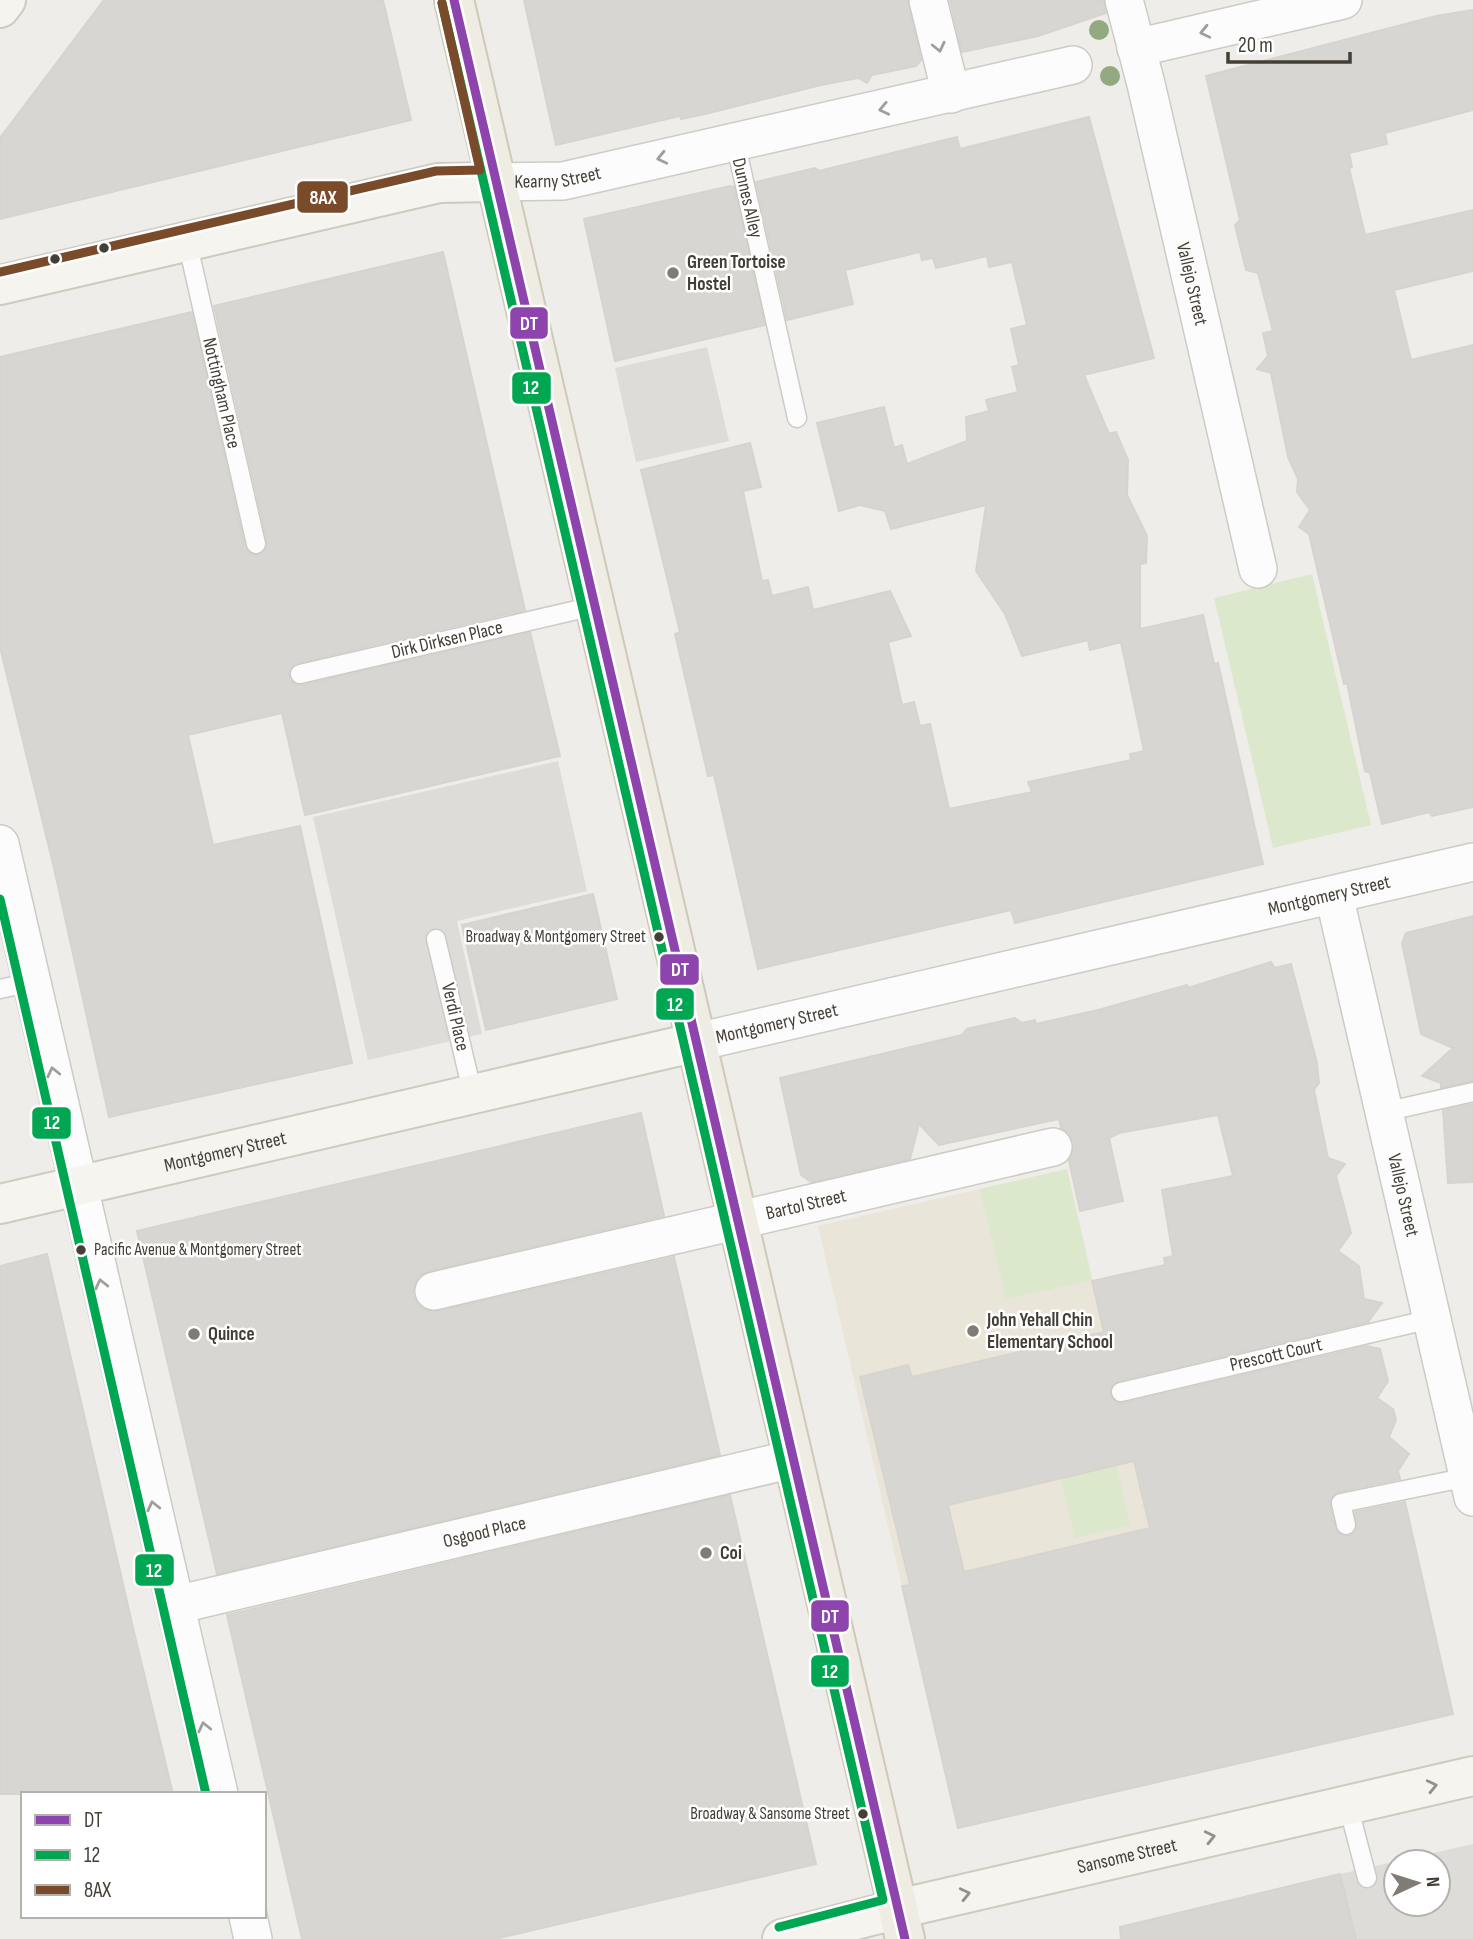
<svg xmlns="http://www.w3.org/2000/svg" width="1473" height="1939" font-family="'Sofia Sans Condensed',sans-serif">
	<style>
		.education { fill: #e9e5d9 }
		.green { fill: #dce8cb }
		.parking { fill: #dedcd9; fill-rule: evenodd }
		.building { fill: #d8d6d2; stroke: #d7d4cf; stroke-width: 2; fill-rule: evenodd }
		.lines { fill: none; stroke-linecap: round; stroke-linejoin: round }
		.lane-casing { stroke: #cdcbc7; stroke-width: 21 }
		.street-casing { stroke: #cdcbc7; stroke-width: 40 }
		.secondary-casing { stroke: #cecac0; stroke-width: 42 }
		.primary-casing { stroke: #d0c9b8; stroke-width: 42 }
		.lane { stroke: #fdfcfc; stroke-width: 18 }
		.street { stroke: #fdfcfc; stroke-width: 37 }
		.secondary { stroke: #f5f4ef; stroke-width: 38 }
		.primary { stroke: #efece4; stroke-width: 38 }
		.bus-1-casing { stroke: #fff; stroke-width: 14 }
		.bus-2-casing { stroke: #fff; stroke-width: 14 }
		.bus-3-casing { stroke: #fff; stroke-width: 14 }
		.bus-1 { stroke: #8e44ad; stroke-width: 9 }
		.bus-2 { stroke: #00a651; stroke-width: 9 }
		.bus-3 { stroke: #7a4b2a; stroke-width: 9 }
		.tree { fill: #93a982 }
		.oneway { stroke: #a09e99 }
		.oneway2 { stroke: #949089 }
		.bus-dot { fill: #443f36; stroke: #fff; stroke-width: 2.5 }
		.poi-dot { fill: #807c75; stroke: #fff; stroke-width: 2.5 }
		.labels { text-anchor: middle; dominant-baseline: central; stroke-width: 5; stroke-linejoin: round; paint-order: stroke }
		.bus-label { font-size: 17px; fill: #443f36; stroke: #fff; text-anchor: end }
		.street-label { font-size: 19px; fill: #443f36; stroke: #fff }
		.poi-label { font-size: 19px; font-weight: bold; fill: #443f36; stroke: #fff; text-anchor: start }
		.line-badge { stroke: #fff; stroke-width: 2.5 }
		.badge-label { font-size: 19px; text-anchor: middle; font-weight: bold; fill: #fff }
	</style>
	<rect width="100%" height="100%" fill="#efede9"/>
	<path class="education" d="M 1067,1169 L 1150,1529 L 902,1586 L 818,1226 Z"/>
	<path class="green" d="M 1312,574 L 1371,825 L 1273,848 L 1214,598 Z
		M 1067,1169 L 1092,1280 L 1006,1299 L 980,1189 Z
		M 1117,1466 L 1130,1525 L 1075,1538 L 1061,1479 Z"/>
	<path class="parking" d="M 707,347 L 729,441 L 636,462 L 615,368 Z
		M 558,761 L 587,891 L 457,921 L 482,1034 L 368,1060 L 313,817 Z
		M 1473,1844 L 1473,1939 L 1356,1939 L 1340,1874 ZM 1396,1862 L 1438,1862 L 1438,1904 L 1396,1904 Z"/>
	<path class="building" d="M 104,0 L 383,0 L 411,120 L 0,219 L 0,138 Z
		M 524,0 L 908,0 L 921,60 L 916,66 L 872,75 L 867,83 L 858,78 L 821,85 L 705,114 L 681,119 L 680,116 L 556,145 Z
		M 950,0 L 1104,0 L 1106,13 L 1038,36 L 962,52 Z
		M 1473,10 L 1473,110 L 1385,133 L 1387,144 L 1349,153 L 1352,167 L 1349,168 L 1365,235 L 1473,210 L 1473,271 L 1394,290 L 1411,360 L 1473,345 L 1473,807 L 1432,816 L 1429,812 L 1382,824 L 1370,773 L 1365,771 L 1347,683 L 1344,684 L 1309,534 L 1299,527 L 1310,510 L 1297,492 L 1298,479 L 1288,457 L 1271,373 L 1257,369 L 1268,356 L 1263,333 L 1273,331 L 1258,273 L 1246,270 L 1235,225 L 1240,220 L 1206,76 L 1436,16 Z
		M 1089,117 L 1154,358 L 1084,375 L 1109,434 L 1116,432 L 1128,460 L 1127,495 L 1147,536 L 1146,563 L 1140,564 L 1140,629 L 1203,615 L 1214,664 L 1218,663 L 1263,864 L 1015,923 L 1011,910 L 758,969 L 714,775 L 708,776 L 698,733 L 675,634 L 680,632 L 641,470 L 750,443 L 761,487 L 743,491 L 762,581 L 768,580 L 772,596 L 808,587 L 813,610 L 890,591 L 911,636 L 888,642 L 902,705 L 914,702 L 920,726 L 930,724 L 949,809 L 1032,792 L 1028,782 L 1131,760 L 1130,754 L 1144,751 L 1121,642 L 1090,650 L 1088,640 L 1022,656 L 1005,614 L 976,571 L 986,505 L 891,529 L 885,511 L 860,505 L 839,511 L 817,423 L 884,407 L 894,448 L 902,445 L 907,464 L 967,441 L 966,417 L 989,411 L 986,400 L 1018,392 L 1012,367 L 1019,365 L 1011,329 L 1027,325 L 1012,262 L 989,267 L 987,256 L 936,268 L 933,258 L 922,260 L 920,252 L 845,270 L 853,304 L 787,320 L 756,182 L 815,168 L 819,171 L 957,137 L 960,149 Z
		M 730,186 L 734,187 L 765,325 L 615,361 L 584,219 Z
		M 443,252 L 525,610 L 297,663 L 289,670 L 289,677 L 296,685 L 303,685 L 530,632 L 560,756 L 305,815 L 282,713 L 188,735 L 213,845 L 300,826 L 352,1063 L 109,1117 L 54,868 L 0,647 L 0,357 L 192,312 L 245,547 L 252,555 L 259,555 L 267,548 L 267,541 L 214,306 Z
		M 593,894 L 617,999 L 486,1030 L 462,925 Z
		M 1473,916 L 1473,1081 L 1441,1088 L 1441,1083 L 1422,1076 L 1453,1048 L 1421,1034 L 1402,943 L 1406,933 Z
		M 1271,962 L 1275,968 L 1291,964 L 1317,1063 L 1319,1083 L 1314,1090 L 1328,1158 L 1345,1164 L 1336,1176 L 1351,1233 L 1338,1251 L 1359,1266 L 1364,1299 L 1382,1303 L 1368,1322 L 1118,1381 L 1110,1388 L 1110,1395 L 1117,1403 L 1124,1403 L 1367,1346 L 1380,1349 L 1388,1381 L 1377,1398 L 1393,1409 L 1396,1420 L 1389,1437 L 1409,1454 L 1398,1471 L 1400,1479 L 1338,1492 L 1330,1499 L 1330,1506 L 1337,1532 L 1348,1536 L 1357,1528 L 1355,1512 L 1405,1502 L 1453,1714 L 958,1828 L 902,1586 L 910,1585 L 860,1377 L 908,1365 L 912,1377 L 1104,1332 L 1092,1281 L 1165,1265 L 1164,1258 L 1173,1256 L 1162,1190 L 1233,1176 L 1218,1115 L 1119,1133 L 1109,1138 L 1123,1201 L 1080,1211 L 1069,1161 L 1074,1143 L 1069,1133 L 1061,1128 L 1059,1119 L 939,1145 L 919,1124 L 910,1159 L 811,1182 L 801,1175 L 780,1078 L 962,1035 L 967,1029 L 1015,1018 L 1022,1023 L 1035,1020 L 1036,1024 L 1098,1010 L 1187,985 L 1188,988 ZM 1134,1461 L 1150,1528 L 964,1572 L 948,1505 Z
		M 1473,1104 L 1473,1182 L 1448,1183 L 1443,1110 Z
		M 641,1113 L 664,1216 L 429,1271 L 419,1276 L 414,1286 L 413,1295 L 419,1306 L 429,1311 L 439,1311 L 674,1257 L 720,1455 L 217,1574 L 137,1231 Z
		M 47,1254 L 134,1632 L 173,1794 L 0,1794 L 0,1266 Z
		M 730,1495 L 816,1864 L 495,1939 L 302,1939 L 227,1615 Z
		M 1340,1874 L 1356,1939 L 1121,1939 L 1120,1927 Z"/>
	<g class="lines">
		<g class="lane-casing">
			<path id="lane" d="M 735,141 L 797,418
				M 187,241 L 256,544
				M 300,674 L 594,606
				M 436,939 L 473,1095
				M 0,989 L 32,982
				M 1384,1112 L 1473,1092
				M 1121,1392 L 1431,1319
				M 1346,1525 L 1341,1503 L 1468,1477
				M 1348,1805 L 1367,1878"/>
		</g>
		<g class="street-casing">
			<g id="street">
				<path d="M 928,0 L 951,94"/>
				<path id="s1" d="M 1124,0 L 1146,84 L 1258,569"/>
				<path d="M 1136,48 L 1343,0"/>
				<path id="s2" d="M 495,182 L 563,181 L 1073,65"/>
				<path d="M 0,844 L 219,1794"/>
				<path id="s3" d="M 1334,895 L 1473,1497"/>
				<path id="s4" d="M 697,1042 L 1473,862"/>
				<path id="s5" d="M 434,1291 L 1053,1147"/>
				<path id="s6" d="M 176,1605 L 793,1459"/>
				<path d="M 248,1916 L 253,1939"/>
			</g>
		</g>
		<g class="secondary-casing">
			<g id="secondary">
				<path d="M 0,8 L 6,0"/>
				<path d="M 0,285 L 439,183 L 495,182"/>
				<path id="s7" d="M 0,1204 L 697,1042"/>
				<path id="s8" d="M 782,1939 L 898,1909 L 1473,1776"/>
			</g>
		</g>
		<g class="primary-casing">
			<path id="primary" d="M 454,0 L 905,1939"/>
		</g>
		<use href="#lane" class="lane"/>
		<use href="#street" class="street"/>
		<use href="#secondary" class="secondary"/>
		<use href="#primary" class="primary"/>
		<g class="bus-1-casing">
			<path id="bus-1" d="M 454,0 L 905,1939"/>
		</g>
		<g class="bus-2-casing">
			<path id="bus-2" d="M 442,3 L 883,1900 L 779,1927
				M 0,899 L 206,1794"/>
		</g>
		<g class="bus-3-casing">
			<path id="bus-3" d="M 0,272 L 436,171 L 480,170 L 442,3"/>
		</g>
		<use href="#bus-1" class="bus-1"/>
		<use href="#bus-2" class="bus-2"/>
		<use href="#bus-3" class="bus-3"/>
	</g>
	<g class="tree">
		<circle cx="1099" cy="30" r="10"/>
		<circle cx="1110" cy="76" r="10"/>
	</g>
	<defs><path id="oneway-chevron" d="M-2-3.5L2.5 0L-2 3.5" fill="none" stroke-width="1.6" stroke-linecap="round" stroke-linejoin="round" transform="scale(1.75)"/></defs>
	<g class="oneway">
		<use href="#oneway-chevron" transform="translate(1205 32) rotate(167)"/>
		<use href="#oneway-chevron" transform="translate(939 47) rotate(77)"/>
		<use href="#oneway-chevron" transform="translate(884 109) rotate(168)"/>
		<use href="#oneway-chevron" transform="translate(662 158) rotate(167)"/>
		<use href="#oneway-chevron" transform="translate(53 1072) rotate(-103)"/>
		<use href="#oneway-chevron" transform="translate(101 1284) rotate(-103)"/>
		<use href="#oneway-chevron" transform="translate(153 1506) rotate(-103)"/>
		<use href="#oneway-chevron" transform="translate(204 1727) rotate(-103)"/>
	</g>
	<g class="oneway2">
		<use href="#oneway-chevron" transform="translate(1432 1786) rotate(-13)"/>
		<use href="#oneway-chevron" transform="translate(1210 1837) rotate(-13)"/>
		<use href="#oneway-chevron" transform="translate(965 1894) rotate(-13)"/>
	</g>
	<g class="bus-dot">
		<circle cx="104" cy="248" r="6"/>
		<circle cx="55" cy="259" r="6"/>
		<circle cx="659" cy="937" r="6"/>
		<circle cx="81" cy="1250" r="6"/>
		<circle cx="863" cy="1814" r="6"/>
	</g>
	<g class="poi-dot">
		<circle cx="673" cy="273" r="7"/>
		<circle cx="973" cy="1331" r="7"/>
		<circle cx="194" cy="1334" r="7"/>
		<circle cx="706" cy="1553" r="7"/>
	</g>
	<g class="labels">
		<g class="bus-label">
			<text x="646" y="937">Broadway &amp; Montgomery Street</text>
			<text x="94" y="1250" text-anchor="start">Pacific Avenue &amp; Montgomery Street</text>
			<text x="850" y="1814">Broadway &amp; Sansome Street</text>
		</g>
		<g class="street-label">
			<text stroke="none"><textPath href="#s2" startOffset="63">Kearny Street</textPath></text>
			<text transform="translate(747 198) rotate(77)">Dunnes Alley</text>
			<text stroke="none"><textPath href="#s1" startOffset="292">Vallejo Street</textPath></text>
			<text transform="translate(221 393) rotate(77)">Nottingham Place</text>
			<text transform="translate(447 640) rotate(-13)">Dirk Dirksen Place</text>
			<text stroke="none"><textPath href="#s4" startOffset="649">Montgomery Street</textPath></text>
			<text transform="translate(455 1017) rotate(77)">Verdi Place</text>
			<text stroke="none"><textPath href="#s4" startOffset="82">Montgomery Street</textPath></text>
			<text stroke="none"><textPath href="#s7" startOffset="231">Montgomery Street</textPath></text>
			<text stroke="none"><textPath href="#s3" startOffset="308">Vallejo Street</textPath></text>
			<text stroke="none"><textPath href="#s5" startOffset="382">Bartol Street</textPath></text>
			<text transform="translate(1276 1355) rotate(-13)">Prescott Court</text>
			<text stroke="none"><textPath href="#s6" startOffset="317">Osgood Place</textPath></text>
			<text stroke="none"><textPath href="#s8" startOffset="355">Sansome Street</textPath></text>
		</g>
		<g class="poi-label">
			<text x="687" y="262">Green Tortoise<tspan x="687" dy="22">Hostel</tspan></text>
			<text x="987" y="1320">John Yehall Chin<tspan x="987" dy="22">Elementary School</tspan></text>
			<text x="208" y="1334">Quince</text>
			<text x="720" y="1553">Coi</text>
		</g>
	</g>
	<g class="line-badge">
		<rect x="296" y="180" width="53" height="34" rx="7" fill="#7a4b2a"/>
		<rect x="509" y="306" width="40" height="34" rx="7" fill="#8e44ad"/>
		<rect x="511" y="371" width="41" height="34" rx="7" fill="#00a651"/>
		<rect x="659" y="953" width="41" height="33" rx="7" fill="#8e44ad"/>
		<rect x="655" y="987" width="40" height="34" rx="7" fill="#00a651"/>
		<rect x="31" y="1106" width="41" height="34" rx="7" fill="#00a651"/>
		<rect x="134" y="1553" width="41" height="34" rx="7" fill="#00a651"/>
		<rect x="810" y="1599" width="40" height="34" rx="7" fill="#8e44ad"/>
		<rect x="810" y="1654" width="40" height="34" rx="7" fill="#00a651"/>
	</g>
	<g class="badge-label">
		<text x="323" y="204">8AX</text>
		<text x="529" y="330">DT</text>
		<text x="531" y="394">12</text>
		<text x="680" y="976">DT</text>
		<text x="675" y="1011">12</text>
		<text x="52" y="1129">12</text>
		<text x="154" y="1577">12</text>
		<text x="830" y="1623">DT</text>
		<text x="830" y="1678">12</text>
	</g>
	<rect x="21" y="1792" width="245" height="126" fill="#ffffff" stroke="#b4b2af" stroke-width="2"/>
	<rect x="35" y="1815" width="35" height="10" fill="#8e44ad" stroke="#b4b2af" stroke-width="2"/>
	<text x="84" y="1827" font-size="21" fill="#443f36">DT</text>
	<rect x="35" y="1850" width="35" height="10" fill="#00a651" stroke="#b4b2af" stroke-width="2"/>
	<text x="84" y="1862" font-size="21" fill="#443f36">12</text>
	<rect x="35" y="1885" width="35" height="10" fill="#7a4b2a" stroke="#b4b2af" stroke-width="2"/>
	<text x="84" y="1897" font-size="21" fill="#443f36">8AX</text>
	<g transform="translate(1417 1883) rotate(86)"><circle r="33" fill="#ffffff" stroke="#b4b2af" stroke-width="2"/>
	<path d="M0-5L12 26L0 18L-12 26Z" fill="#807c75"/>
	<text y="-10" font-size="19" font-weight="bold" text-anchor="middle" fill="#443f36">N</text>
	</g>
	<path d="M1228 52v10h122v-10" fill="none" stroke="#443f36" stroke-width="3.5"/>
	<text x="1238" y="52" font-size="21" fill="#443f36" stroke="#ffffff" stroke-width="5" paint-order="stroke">20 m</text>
</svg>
